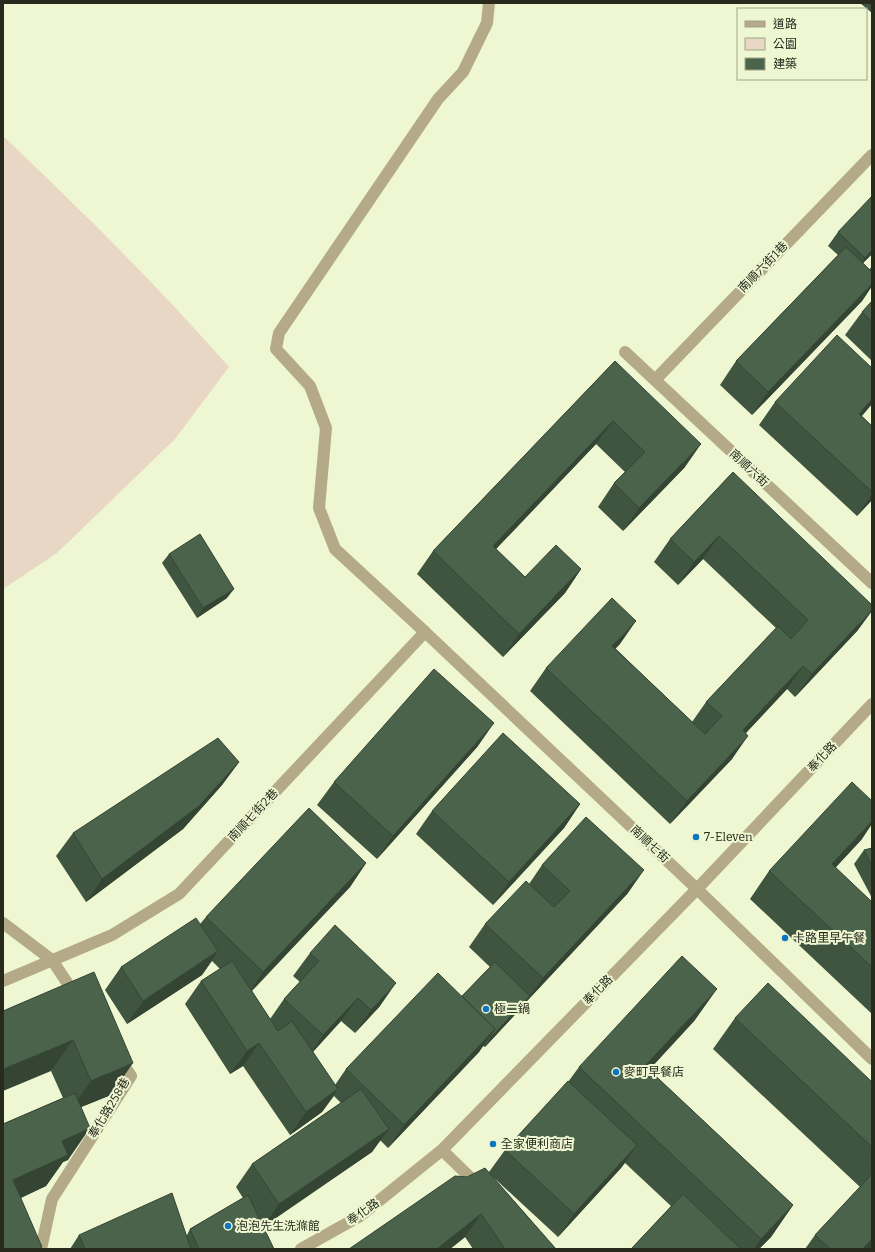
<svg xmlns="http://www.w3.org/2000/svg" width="875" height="1252" font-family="Bitter,'Noto Sans TC',serif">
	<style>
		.green { fill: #e9d7c6 }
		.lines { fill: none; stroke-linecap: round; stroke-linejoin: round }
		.lane { stroke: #b4aa88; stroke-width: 12 }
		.street { stroke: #b4aa88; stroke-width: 12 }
		.wall { fill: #405540 }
		.shaded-wall { fill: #344534 }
		.building { fill: #4b634b; stroke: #344534 }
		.poi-dot { fill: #0e74c0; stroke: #eef7d2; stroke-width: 1.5 }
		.labels { text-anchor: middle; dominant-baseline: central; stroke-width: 4; stroke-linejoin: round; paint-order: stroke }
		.street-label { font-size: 12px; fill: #272a1d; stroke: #eef7d2 }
		.poi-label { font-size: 12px; fill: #272a1d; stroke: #eef7d2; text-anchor: start }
	</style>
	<rect width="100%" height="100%" fill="#eef7d2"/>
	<path class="green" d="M 3,136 C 81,210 158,286 229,367 L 175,439 L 57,553 L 3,589 Z"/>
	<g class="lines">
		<path class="lane" d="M 3,923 L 52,960 L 76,996
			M 3,981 L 112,935 L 179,894 L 425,632 L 335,549 L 319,508 L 326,428 L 310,386 L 276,349 L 279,333 L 438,99 L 463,72 L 487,23 L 489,3
			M 41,1249 L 52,1199 L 131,1076 L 118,1057"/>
		<path class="street" d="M 625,352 L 872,583
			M 655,380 L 872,155
			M 425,632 L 697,889 L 872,1059
			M 442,1150 L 480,1187
			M 301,1249 L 360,1216 L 442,1150 L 697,889 L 872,704"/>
	</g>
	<path class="wall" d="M 860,3 L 872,3 L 872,13 Z
		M 838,232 L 872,254 L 863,263 L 869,270 L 872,266 L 872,286 L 862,301 L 752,415 L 720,385 L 736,361 L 838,255 L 828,246 Z
		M 872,301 L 872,361 L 845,335 L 862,312 Z
		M 615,361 L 685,467 L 623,531 L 598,507 L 614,483 L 625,472 L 596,444 L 496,549 L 525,577 L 581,569 L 565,593 L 503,657 L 417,574 L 433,551 Z
		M 872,368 L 872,404 L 862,416 L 872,426 L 872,500 L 857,516 L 759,425 L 775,402 Z
		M 733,472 L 858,630 L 795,697 L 787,689 L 746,733 L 732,759 L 670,824 L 530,691 L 546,668 L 620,644 L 615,648 L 692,722 L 706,702 L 776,628 L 703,559 L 678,585 L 654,562 L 670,539 Z
		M 169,554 L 227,598 L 197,618 L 162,563 Z
		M 478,746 L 377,859 L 317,805 L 334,782 Z
		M 239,762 L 222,785 L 183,829 L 86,902 L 56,856 L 73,833 Z
		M 580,804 L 564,828 L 493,905 L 416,834 L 432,811 Z
		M 862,839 L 835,868 L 872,902 L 872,1014 L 750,899 L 769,871 Z
		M 872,848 L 872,898 L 854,864 L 864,850 Z
		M 366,863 L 350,887 L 252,991 L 270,1019 L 284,999 L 300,982 L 293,976 L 310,953 L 380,1006 L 355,1033 L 341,1021 L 313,1052 L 335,1085 L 346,1069 L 462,996 L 490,967 L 469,947 L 485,924 L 529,884 L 542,865 L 628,893 L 527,1001 L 524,1005 L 485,1047 L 483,1046 L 479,1052 L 388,1148 L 380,1140 L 372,1152 L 263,1226 L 274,1249 L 70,1249 L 79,1235 L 187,1235 L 190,1229 L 243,1198 L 236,1187 L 252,1164 L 341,1103 L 334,1096 L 322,1112 L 290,1135 L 243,1066 L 230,1074 L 185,1004 L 201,981 L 220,969 L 212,961 L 202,975 L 127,1024 L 105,990 L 121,967 L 200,924 L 206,917 Z
		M 94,972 L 111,1095 L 81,1107 L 68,1160 L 63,1162 L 46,1186 L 21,1198 L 3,1249 L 3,1124 L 63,1098 L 51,1071 Z
		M 735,1018 L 872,1082 L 872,1247 L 870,1249 L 805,1249 L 815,1235 L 860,1187 L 713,1049 Z
		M 695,1020 L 649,1070 L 793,1205 L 771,1237 L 759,1249 L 631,1249 L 671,1206 L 625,1163 L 621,1168 L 558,1237 L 492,1176 L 556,1249 L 473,1249 L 465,1237 L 450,1249 L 349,1249 L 467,1177 L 489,1172 L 505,1150 L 568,1082 L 579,1067 Z"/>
	<path class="shaded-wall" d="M 872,250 L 872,254 L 855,271 L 865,258 Z
		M 872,284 L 872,286 L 862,301 L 752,415 L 768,392 Z
		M 872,399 L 872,404 L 843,437 L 859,414 Z
		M 613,421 L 596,444 L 477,569 L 493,546 Z
		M 701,444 L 685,467 L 623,531 L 639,508 Z
		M 872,494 L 872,500 L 857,516 Z
		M 719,536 L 703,559 L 678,585 L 694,562 Z
		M 581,569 L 565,593 L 503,657 L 519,634 Z
		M 234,589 L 227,598 L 197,618 L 203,608 Z
		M 872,610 L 872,611 L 858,630 L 795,697 L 812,674 Z
		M 636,621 L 620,644 L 596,669 L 612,646 Z
		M 803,666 L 787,689 L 727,753 L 743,730 Z
		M 494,723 L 478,746 L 377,859 L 393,836 Z
		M 748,736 L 732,759 L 670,824 L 687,801 Z
		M 239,762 L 222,785 L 183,829 L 86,902 L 102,879 Z
		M 580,804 L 564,828 L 493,905 L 509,882 Z
		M 872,821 L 872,824 L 862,839 L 812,893 L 832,864 Z
		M 366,863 L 350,887 L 247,995 L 263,972 Z
		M 644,870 L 628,893 L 527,1001 L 524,1005 L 485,1047 L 491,1037 L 530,996 L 543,978 Z
		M 218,951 L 202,975 L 127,1024 L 143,1001 Z
		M 396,983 L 380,1006 L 355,1033 L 371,1010 Z
		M 717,989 L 695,1020 L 623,1098 L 645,1066 Z
		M 358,998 L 341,1021 L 307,1058 L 323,1035 Z
		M 495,1029 L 479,1052 L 388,1148 L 404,1125 Z
		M 73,1040 L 51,1071 L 3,1091 L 3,1069 Z
		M 259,1043 L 243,1066 L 230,1074 L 247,1051 Z
		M 133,1063 L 111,1095 L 69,1112 L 91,1081 Z
		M 338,1089 L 322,1112 L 290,1135 L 306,1112 Z
		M 90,1128 L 68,1160 L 63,1162 L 46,1186 L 3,1206 L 13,1180 L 62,1141 Z
		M 389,1129 L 372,1152 L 263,1227 L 279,1204 Z
		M 637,1145 L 621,1168 L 558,1237 L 574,1214 Z
		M 793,1205 L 771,1237 L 759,1249 L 754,1249 L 761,1239 Z
		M 481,1214 L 465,1237 L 450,1249 L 437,1249 Z
		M 872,1239 L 872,1247 L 870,1249 L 863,1249 Z"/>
	<path class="building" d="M 872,196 L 872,250 L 865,258 L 838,232 Z
		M 846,247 L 872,272 L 872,284 L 768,392 L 736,361 Z
		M 872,301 L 872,322 L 862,312 Z
		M 837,335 L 872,368 L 872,399 L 859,414 L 872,426 L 872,492 L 775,402 Z
		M 615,361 L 701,444 L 639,508 L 614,483 L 645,452 L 613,421 L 493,546 L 525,577 L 556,545 L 581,569 L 519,634 L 433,551 Z
		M 733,472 L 872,605 L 872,610 L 812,674 L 803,666 L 743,730 L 748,736 L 687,801 L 546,668 L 612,598 L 636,621 L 612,646 L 705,734 L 722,716 L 706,702 L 778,626 L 791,639 L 808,620 L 719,536 L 694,562 L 670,539 Z
		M 200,534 L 234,589 L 203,608 L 169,554 Z
		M 434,669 L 494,723 L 393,836 L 334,782 Z
		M 503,733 L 580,804 L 509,882 L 432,811 Z
		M 218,738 L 239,762 L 199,806 L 102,879 L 73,833 Z
		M 852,782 L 872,801 L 872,821 L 832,864 L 872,902 L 872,967 L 769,871 Z
		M 309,808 L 366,863 L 263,972 L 206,917 Z
		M 586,817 L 644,870 L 543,978 L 485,924 L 526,881 L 554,907 L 570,891 L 542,865 Z
		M 872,848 L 872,866 L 864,850 Z
		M 196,918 L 218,951 L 143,1001 L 121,967 Z
		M 335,925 L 396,983 L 371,1010 L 358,998 L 323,1035 L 284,999 L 319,961 L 310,953 Z
		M 682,956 L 717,989 L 645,1066 L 793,1205 L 761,1239 L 579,1067 Z
		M 232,961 L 278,1031 L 292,1021 L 338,1089 L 306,1112 L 259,1043 L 247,1051 L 201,981 Z
		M 495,962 L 530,996 L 491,1037 L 490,1036 L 495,1029 L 462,996 Z
		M 94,972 L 133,1063 L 91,1081 L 73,1040 L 3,1069 L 3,1011 Z
		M 438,973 L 495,1029 L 404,1125 L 346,1069 Z
		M 768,983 L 872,1082 L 872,1147 L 735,1018 Z
		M 568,1081 L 637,1145 L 574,1214 L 505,1150 Z
		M 361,1089 L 389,1129 L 279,1204 L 252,1164 Z
		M 75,1093 L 90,1128 L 62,1141 L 68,1155 L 13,1180 L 42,1247 L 39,1249 L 3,1249 L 3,1124 Z
		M 485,1168 L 556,1249 L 505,1249 L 481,1214 L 437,1249 L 349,1249 L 455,1176 L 467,1177 Z
		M 872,1174 L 872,1239 L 863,1249 L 830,1249 L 815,1235 Z
		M 172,1193 L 191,1249 L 85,1249 L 79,1235 Z
		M 683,1194 L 741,1249 L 631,1249 Z
		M 248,1195 L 274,1249 L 199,1249 L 190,1229 Z"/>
	<g class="poi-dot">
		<circle cx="696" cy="837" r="4"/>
		<circle cx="785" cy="938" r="4"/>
		<circle cx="486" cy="1009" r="4"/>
		<circle cx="616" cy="1072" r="4"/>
		<circle cx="493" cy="1144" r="4"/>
		<circle cx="228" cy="1226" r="4"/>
	</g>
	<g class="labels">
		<g class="street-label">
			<text transform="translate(763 267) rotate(-46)">南順六街1巷</text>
			<text transform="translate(749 468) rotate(43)">南順六街</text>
			<text transform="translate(822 757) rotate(-47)">奉化路</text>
			<text transform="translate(253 815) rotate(-47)">南順七街2巷</text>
			<text transform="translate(650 844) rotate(43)">南順七街</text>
			<text transform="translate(598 990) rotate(-46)">奉化路</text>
			<text transform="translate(109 1108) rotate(-59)">奉化路258巷</text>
			<text transform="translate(363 1212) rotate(-35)">奉化路</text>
		</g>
		<g class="poi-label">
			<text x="704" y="837">7-Eleven</text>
			<text x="793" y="938">卡路里早午餐</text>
			<text x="494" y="1009">極二鍋</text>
			<text x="624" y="1072">麥町早餐店</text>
			<text x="501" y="1144">全家便利商店</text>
			<text x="236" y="1226">泡泡先生洗滌館</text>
		</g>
	</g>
	<rect width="875" height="1252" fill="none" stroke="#272a1d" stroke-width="8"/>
	<rect x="737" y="8" width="130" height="72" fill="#eef7d2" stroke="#9ea58a"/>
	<rect x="745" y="21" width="20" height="6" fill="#b4aa88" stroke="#9ea58a"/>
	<text x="773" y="28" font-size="12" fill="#272a1d">道路</text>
	<rect x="745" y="38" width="20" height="12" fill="#e9d7c6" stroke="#9ea58a"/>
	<text x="773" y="48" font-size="12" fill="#272a1d">公園</text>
	<rect x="745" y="58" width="20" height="12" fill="#4b634b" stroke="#9ea58a"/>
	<text x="773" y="68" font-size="12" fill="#272a1d">建築</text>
</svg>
